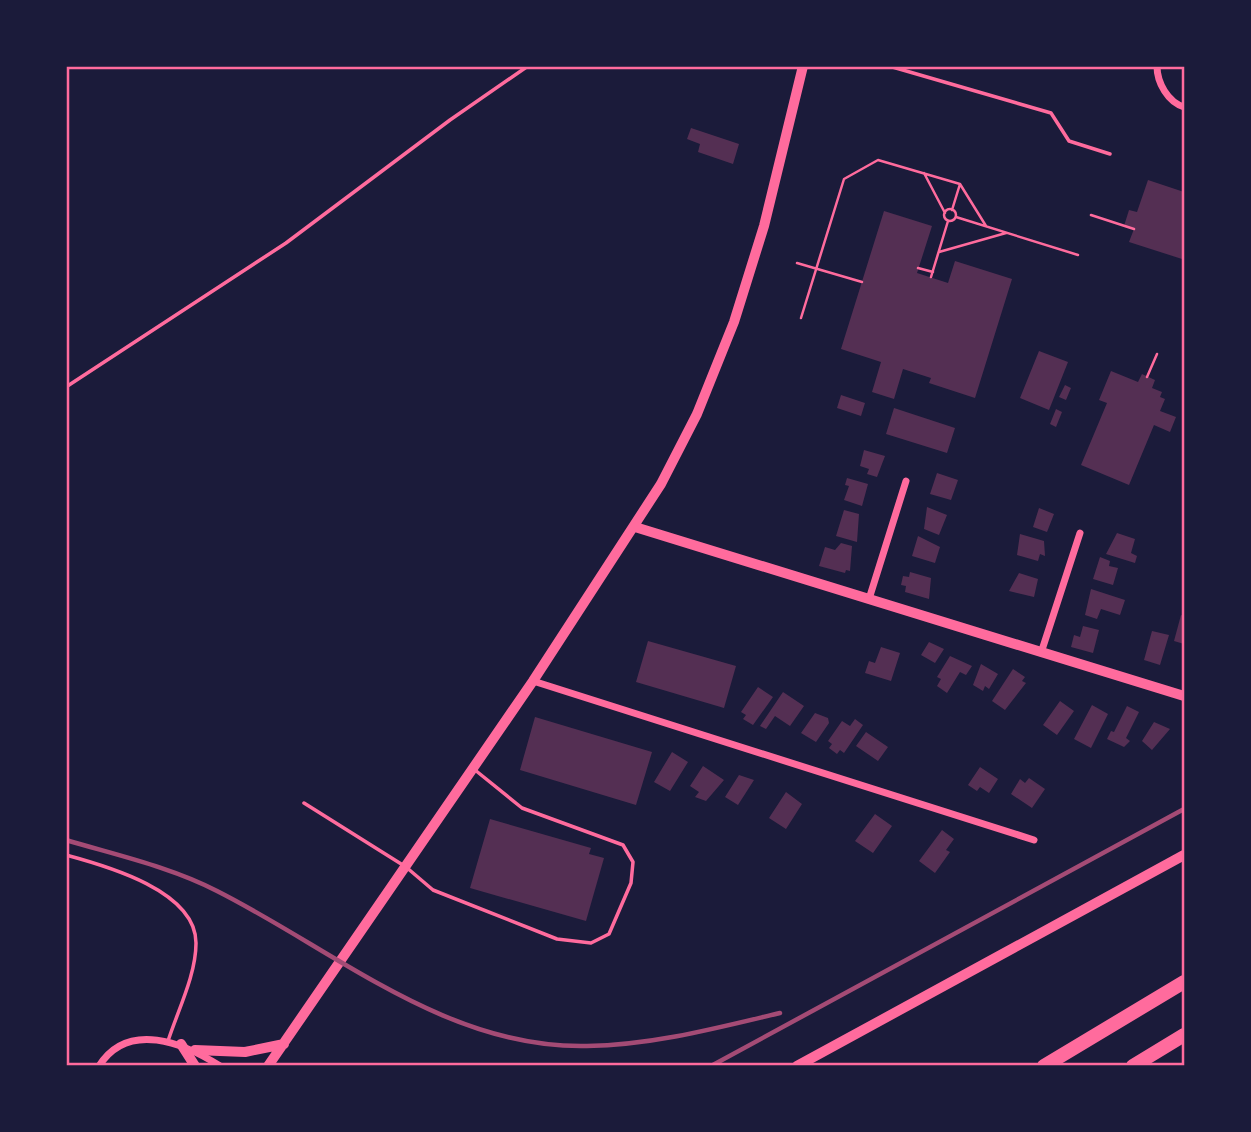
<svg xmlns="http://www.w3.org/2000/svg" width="1251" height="1132" font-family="Quicksand,sans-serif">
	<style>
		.building { fill: #542f53 }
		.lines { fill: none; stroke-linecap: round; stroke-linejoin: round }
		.path { stroke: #ff6b9d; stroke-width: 2.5 }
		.service { stroke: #ff6b9d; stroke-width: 3.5 }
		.minor { stroke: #ff6b9d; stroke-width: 7 }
		.tertiary { stroke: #ff6b9d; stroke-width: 10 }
		.secondary { stroke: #ff6b9d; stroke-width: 10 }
		.motorway { stroke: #ff6b9d; stroke-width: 14 }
		.rail { stroke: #a44b75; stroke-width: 4.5 }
		.neatline { fill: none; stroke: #ff6b9d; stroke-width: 2.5 }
	</style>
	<rect width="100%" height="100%" fill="#1b1b3a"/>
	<path class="building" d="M 691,128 L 739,144 L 733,164 L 698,152 L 700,144 L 687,139 Z
		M 1148,180 L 1184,192 L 1184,251 L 1182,259 L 1129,242 L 1134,229 L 1124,226 L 1129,210 L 1137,212 Z
		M 884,211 L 932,226 L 917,273 L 948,283 L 955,261 L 1012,279 L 975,398 L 929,383 L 931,378 L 903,369 L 894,399 L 872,392 L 881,362 L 841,349 Z
		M 1039,351 L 1068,362 L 1049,410 L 1020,398 Z
		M 1111,371 L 1138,382 L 1142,374 L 1155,380 L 1152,388 L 1162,392 L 1160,397 L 1165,399 L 1160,411 L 1176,417 L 1170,432 L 1154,425 L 1129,485 L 1081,465 L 1107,403 L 1099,400 Z
		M 1065,385 L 1071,388 L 1066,400 L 1059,397 Z
		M 841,395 L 865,403 L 861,416 L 837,408 Z
		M 894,408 L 955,428 L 947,453 L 886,434 Z
		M 1056,409 L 1062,412 L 1056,427 L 1050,424 Z
		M 864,450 L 885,456 L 877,477 L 867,474 L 869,469 L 860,466 Z
		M 937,473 L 958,480 L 951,500 L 930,494 Z
		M 847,478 L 868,484 L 862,506 L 844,500 L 849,486 L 845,485 Z
		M 927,507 L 947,515 L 939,535 L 924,529 Z
		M 1039,508 L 1054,514 L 1047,532 L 1033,527 Z
		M 844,510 L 859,514 L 857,542 L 836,536 Z
		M 1117,533 L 1135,539 L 1131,553 L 1137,556 L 1135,563 L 1106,554 Z
		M 1020,534 L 1044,541 L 1045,556 L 1040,554 L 1038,561 L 1017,555 Z
		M 918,536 L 940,547 L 935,563 L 912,556 Z
		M 841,543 L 852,546 L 850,571 L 846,570 L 845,573 L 819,566 L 825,547 L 835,550 Z
		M 1100,557 L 1110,561 L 1109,566 L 1118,568 L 1113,585 L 1093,579 Z
		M 910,572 L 931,578 L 929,599 L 905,592 L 906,586 L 901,585 L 903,576 L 909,577 Z
		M 1019,573 L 1038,579 L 1034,597 L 1009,591 Z
		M 1091,589 L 1125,600 L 1120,615 L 1101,609 L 1097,619 L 1085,615 Z
		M 1181,615 L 1184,616 L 1184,644 L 1174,641 Z
		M 1083,626 L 1099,630 L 1093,653 L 1071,647 L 1074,635 L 1080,637 Z
		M 1152,631 L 1169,635 L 1160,665 L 1144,660 Z
		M 648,641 L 736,666 L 724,708 L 636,682 Z
		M 929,642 L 944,649 L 935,663 L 921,655 Z
		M 881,647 L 900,653 L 891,681 L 865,673 L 869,661 L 875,663 Z
		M 950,656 L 972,666 L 966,675 L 960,672 L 947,693 L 937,686 L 941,679 L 937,677 Z
		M 981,664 L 998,674 L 989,689 L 985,686 L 983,691 L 973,685 Z
		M 1013,669 L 1025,677 L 1022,681 L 1026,683 L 1005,710 L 992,701 Z
		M 758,687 L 773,697 L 753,725 L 743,719 L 746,715 L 741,712 Z
		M 783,692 L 804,706 L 790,726 L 775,716 L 766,729 L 760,726 Z
		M 1060,701 L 1074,711 L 1057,735 L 1043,725 Z
		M 1092,705 L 1108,714 L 1091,748 L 1074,739 Z
		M 1127,706 L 1139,712 L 1126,738 L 1130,741 L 1124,747 L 1107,739 L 1111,731 L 1114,732 Z
		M 815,713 L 828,718 L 829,723 L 816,742 L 801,733 Z
		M 535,717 L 652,752 L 636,805 L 520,770 Z
		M 855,719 L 863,725 L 844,753 L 840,750 L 837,754 L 829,748 L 832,744 L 828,741 L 842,721 L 850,726 Z
		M 1154,722 L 1170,729 L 1152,750 L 1142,741 Z
		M 866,732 L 888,747 L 878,761 L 856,746 Z
		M 672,752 L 688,762 L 670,791 L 654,782 Z
		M 703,766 L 724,780 L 706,801 L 695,797 L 699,792 L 690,786 Z
		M 980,767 L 998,779 L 989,793 L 980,787 L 977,791 L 968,785 Z
		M 739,775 L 754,780 L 738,805 L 725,797 Z
		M 1029,778 L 1045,789 L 1032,808 L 1011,794 L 1020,779 L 1025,783 Z
		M 786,792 L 802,804 L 786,829 L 769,818 Z
		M 875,814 L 892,826 L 873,853 L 855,841 Z
		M 490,819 L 591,848 L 589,854 L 604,858 L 586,921 L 470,888 Z
		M 942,830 L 954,839 L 946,850 L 950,852 L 935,873 L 919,861 Z"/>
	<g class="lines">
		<path class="path" d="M 924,173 L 945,213
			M944 215a6 6 0 1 1 12 0a6 6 0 1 1-12 0Z
			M 952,210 L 960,184
			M 1091,215 L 1134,229
			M 956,217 L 1078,255
			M 939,252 L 1006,233
			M 797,263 L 862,282
			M 918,268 L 933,272
			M 931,277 L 948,221
			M 801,318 L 844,179 L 878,160 L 960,184 L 986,226
			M 1147,377 L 1157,354"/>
		<path class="service" d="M 889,66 L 1051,113 L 1069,141 L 1110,154
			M 66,387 L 286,243 L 450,120 L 528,66
			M 304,803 L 406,867 L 433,890 L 557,939 L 591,943 L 609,934 L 631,883 L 633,862 L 623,845 L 522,808 L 475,770
			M 66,855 C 107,866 196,891 196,943 C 196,975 178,1010 168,1041"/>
		<path class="minor" d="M 1157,66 C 1157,83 1168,102 1184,107
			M 869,599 L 906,481
			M 1041,653 L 1080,533
			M 533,681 L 1034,840
			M 99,1066 C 128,1020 184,1043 220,1066"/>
		<path class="tertiary" d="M 635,527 L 1184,696
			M 181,1044 L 195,1066
			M 195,1050 L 245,1052 L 284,1044
			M 268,1066 L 533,681 L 661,484 L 697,414 L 734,322 L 764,226 L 803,66"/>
		<path class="secondary" d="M 797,1066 L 1184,855"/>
		<path class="motorway" d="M 1044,1066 L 1184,982
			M 1133,1066 L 1184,1035"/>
		<path class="rail" d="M 66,840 C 116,855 171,867 217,891 C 336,951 447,1049 587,1046 C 653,1045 717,1028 780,1013
			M 711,1066 L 1184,809"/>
	</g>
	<rect width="1251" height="1132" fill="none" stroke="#1b1b3a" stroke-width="136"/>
	<rect x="68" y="68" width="1115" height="996" class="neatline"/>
</svg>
